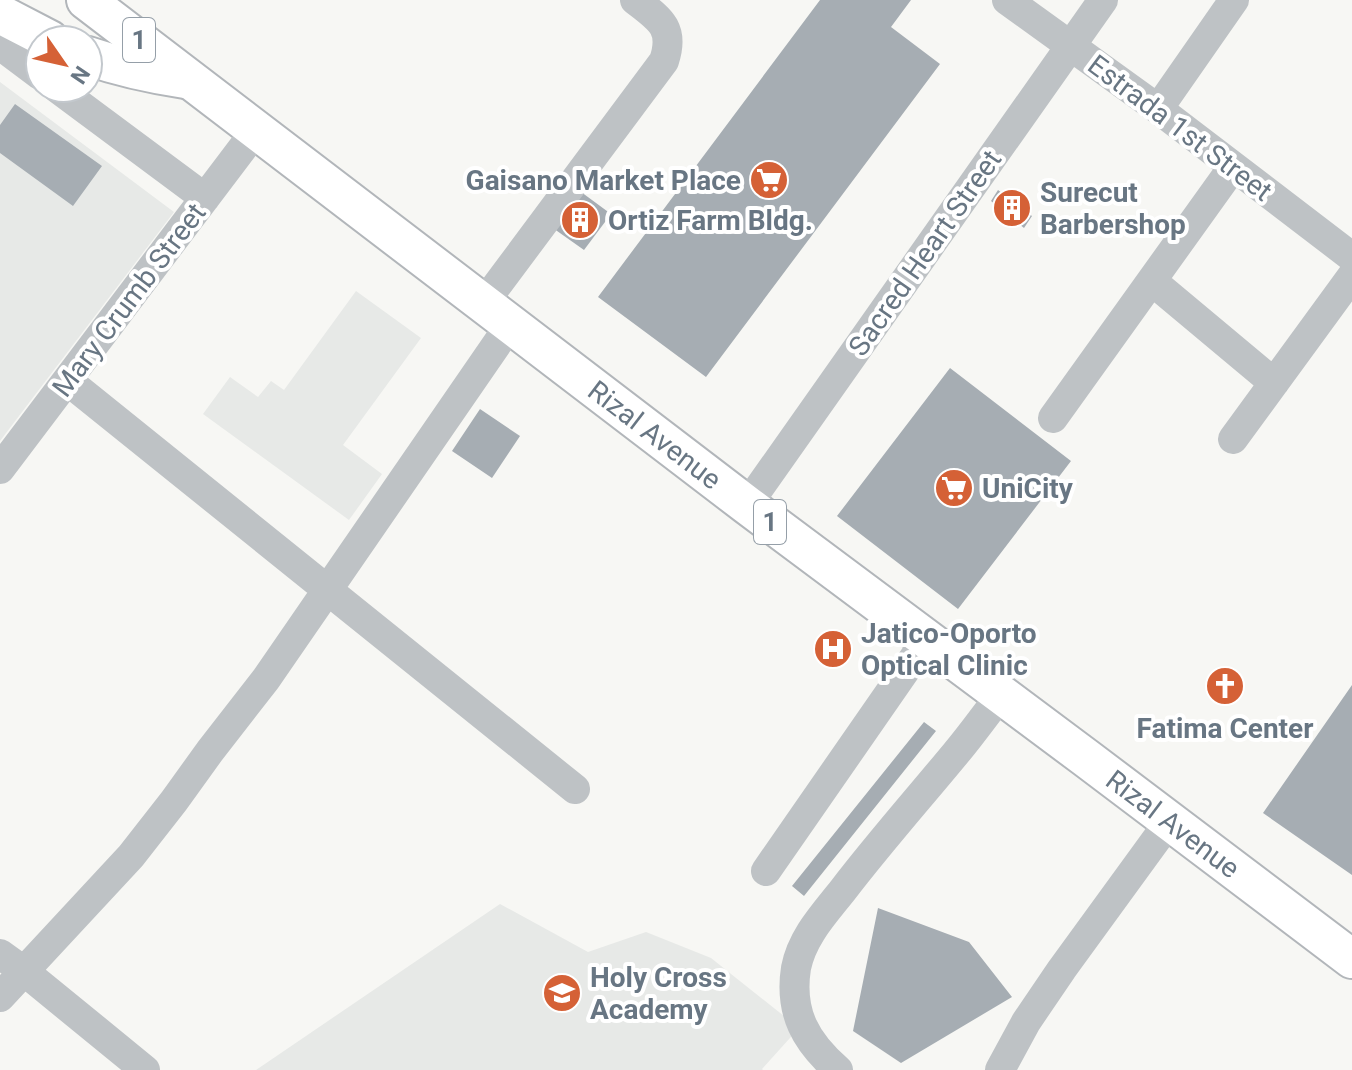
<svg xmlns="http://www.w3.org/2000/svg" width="1352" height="1070" font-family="Roboto,sans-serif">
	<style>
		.built { fill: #e7e9e7 }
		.building { fill: #a6adb3 }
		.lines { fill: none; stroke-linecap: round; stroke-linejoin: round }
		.major-casing { stroke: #b2b6ba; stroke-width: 42 }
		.minor { stroke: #bec2c5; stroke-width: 30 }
		.major { stroke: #fff; stroke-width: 38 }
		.labels { text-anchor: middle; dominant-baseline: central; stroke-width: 8; stroke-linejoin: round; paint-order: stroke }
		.shield { fill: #fff; stroke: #959fa8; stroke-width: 2 }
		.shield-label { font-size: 26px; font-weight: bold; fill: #687683 }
		.street-label { font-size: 28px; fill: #687683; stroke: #fff }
		.poi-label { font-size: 28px; font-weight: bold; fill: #687683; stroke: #fff; text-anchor: start }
	</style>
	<rect width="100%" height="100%" fill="#f7f7f4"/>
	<path class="built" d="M 0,82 L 174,212 L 0,441 Z
		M 356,291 L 421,338 L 343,445 L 382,474 L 349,520 L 203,414 L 230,377 L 258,397 L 271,381 L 284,390 Z
		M 500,904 L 588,952 L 646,932 L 711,958 L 799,1028 L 762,1069 L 763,1070 L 256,1070 Z"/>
	<path class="building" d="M 820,0 L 911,0 L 891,27 L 940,64 L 706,377 L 598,297 Z
		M 15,104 L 102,166 L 73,206 L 0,153 L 0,125 Z
		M 577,189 L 611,214 L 584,250 L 550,226 Z
		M 998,190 L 1032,216 L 1024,228 L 991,201 Z
		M 950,368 L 1071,461 L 958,609 L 837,516 Z
		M 480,409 L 520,436 L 492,478 L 452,451 Z
		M 1352,685 L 1352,875 L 1263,813 Z
		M 924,722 L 936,731 L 804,896 L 792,886 Z
		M 878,908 L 969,942 L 1012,997 L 901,1063 L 853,1031 Z"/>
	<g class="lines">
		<g class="major-casing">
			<g id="major">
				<path id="s1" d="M 86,0 L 747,505 L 1086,758 L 1352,959"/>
				<path d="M 0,14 L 50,40"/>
				<path d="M 88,56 C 120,67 152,74 185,79"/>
			</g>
		</g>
		<path class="minor" d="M 1007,0 L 1158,109 L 1352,257
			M 0,45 L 40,75
			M 57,88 L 205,198
			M 1158,109 L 1234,0
			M 1152,281 L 1274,383
			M 483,304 L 664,61 C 675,28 660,19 635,0
			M 68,381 L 575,789
			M 1053,418 L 1233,167
			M 1233,439 L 1352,276
			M 0,469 L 257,129
			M 747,505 L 1103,0
			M 766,871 L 927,639
			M 0,954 L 25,972 L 145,1070
			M 0,997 L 131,856 L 174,801 L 210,751 L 266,679 L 510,325
			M 838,1070 C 806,1042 789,1013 796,968 C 802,937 824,914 843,890 C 879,843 918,799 956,753 C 972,734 986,714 1001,695
			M 1000,1070 L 1026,1022 L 1062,969 L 1169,822"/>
		<use href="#major" class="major"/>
	</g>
	<defs>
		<g id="supermarket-disc" transform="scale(2)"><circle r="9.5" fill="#d56136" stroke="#fff"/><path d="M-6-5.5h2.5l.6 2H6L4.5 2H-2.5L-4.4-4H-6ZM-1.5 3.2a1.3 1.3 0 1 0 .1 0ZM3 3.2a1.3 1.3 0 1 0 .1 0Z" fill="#fff"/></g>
		<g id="building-disc" transform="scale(2)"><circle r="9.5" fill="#d56136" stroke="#fff"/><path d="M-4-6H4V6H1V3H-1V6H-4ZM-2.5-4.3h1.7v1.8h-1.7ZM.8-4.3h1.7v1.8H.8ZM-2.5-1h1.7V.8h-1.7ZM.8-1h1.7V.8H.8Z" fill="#fff"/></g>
		<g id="hospital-disc" transform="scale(2)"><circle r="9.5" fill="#d56136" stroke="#fff"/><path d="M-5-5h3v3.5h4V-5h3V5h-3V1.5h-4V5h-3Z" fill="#fff"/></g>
		<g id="church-disc" transform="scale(2)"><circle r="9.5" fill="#d56136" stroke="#fff"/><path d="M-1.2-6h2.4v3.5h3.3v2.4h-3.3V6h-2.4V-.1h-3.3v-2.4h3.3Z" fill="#fff"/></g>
		<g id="school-disc" transform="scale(2)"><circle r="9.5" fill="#d56136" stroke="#fff"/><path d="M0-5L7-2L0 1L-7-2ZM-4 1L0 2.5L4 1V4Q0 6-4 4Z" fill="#fff"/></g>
	</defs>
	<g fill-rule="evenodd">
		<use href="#supermarket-disc" x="769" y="180"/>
		<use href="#building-disc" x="1012" y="208"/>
		<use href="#building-disc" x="580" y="220"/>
		<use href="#supermarket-disc" x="954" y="488"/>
		<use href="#hospital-disc" x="833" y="649"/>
		<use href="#church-disc" x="1225" y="686"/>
		<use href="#school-disc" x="562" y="993"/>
	</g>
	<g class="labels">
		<g class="shield">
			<rect x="123" y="18" width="32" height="44" rx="6"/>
			<rect x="754" y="500" width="32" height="44" rx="6"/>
		</g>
		<g class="shield-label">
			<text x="139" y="40">1</text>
			<text x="770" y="522">1</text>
		</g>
		<g class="street-label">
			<text transform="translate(1180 128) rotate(37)">Estrada 1st Street</text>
			<text transform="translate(925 253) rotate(-55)">Sacred Heart Street</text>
			<text transform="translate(129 300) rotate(-53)">Mary Crumb Street</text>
			<text stroke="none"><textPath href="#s1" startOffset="716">Rizal Avenue</textPath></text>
			<text stroke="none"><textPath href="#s1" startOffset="1364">Rizal Avenue</textPath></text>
		</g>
		<g class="poi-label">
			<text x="741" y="180" text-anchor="end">Gaisano Market Place</text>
			<text x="1040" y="192">Surecut<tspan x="1040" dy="32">Barbershop</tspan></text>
			<text x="608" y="220">Ortiz Farm Bldg.</text>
			<text x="982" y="488">UniCity</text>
			<text x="861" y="633">Jatico-Oporto<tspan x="861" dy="32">Optical Clinic</tspan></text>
			<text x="1225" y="728" text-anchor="middle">Fatima Center</text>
			<text x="590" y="977">Holy Cross<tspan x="590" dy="32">Academy</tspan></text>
		</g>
	</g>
	<g transform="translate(64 64) rotate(124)"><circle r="38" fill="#ffffff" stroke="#c3c8cd" stroke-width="2"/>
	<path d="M0-6L14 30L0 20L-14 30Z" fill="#d56136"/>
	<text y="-12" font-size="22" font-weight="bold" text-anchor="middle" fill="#687683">N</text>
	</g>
</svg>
